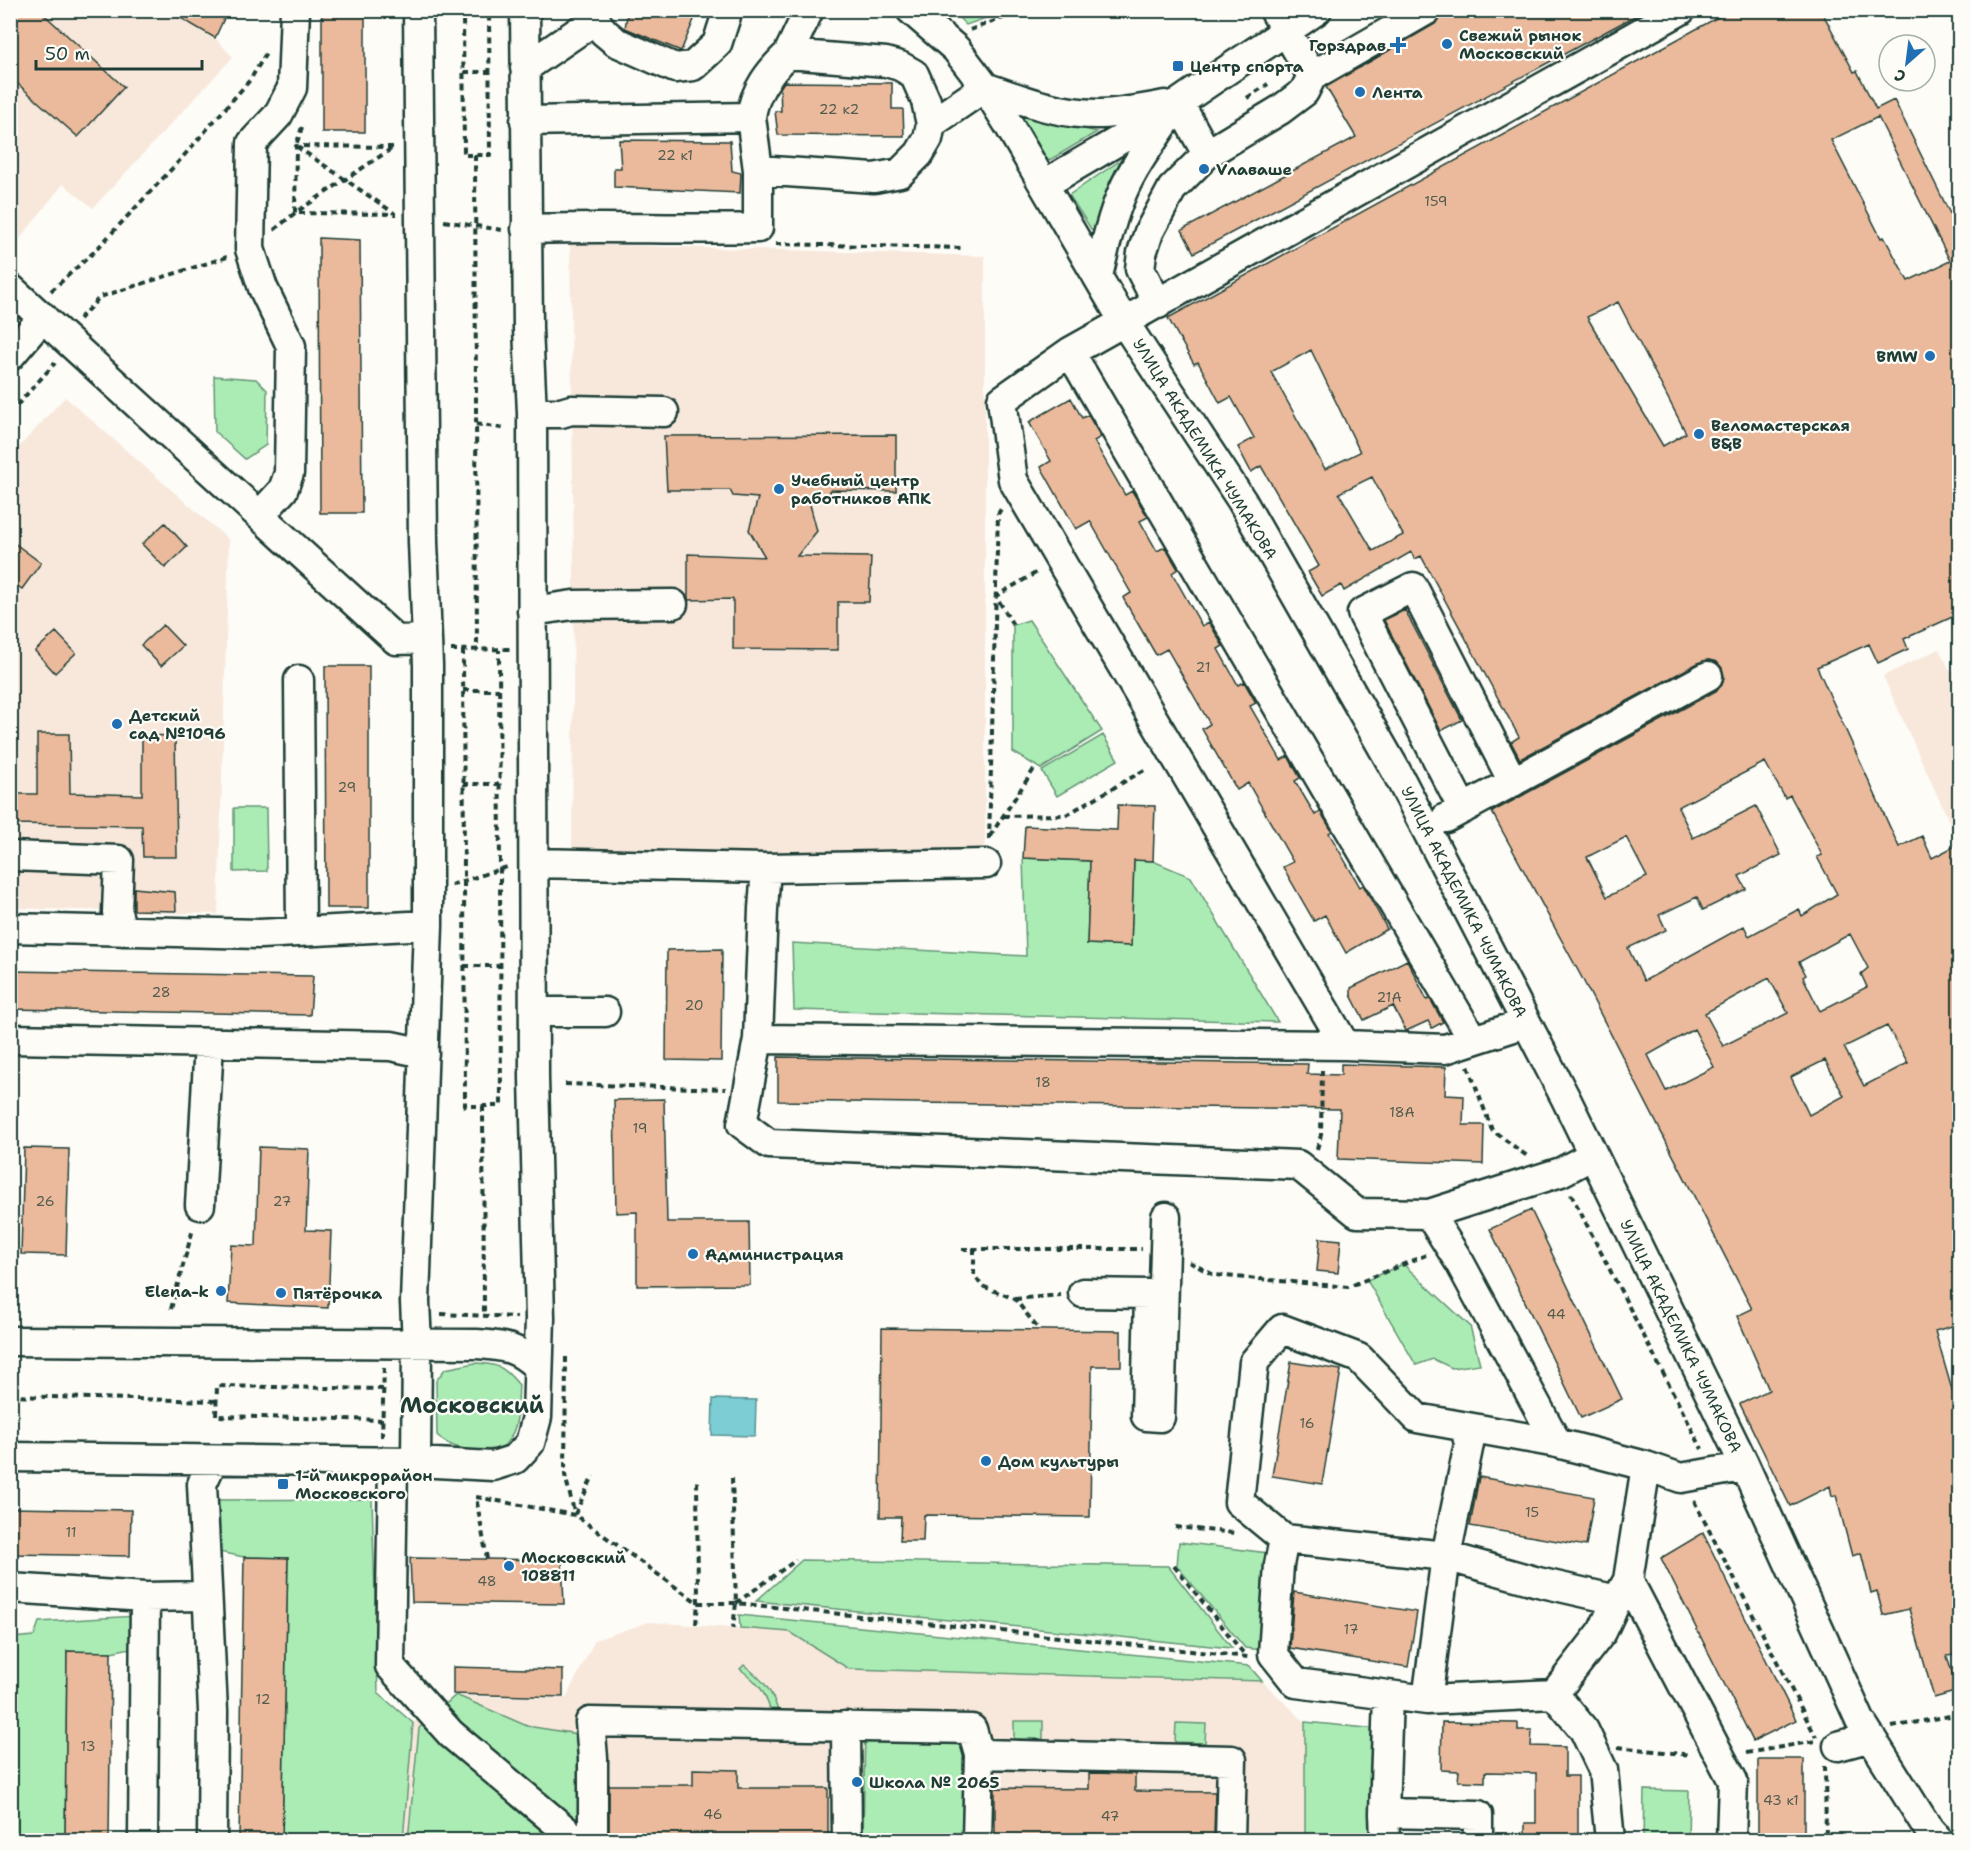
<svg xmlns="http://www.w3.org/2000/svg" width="1970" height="1851" font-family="'Shantell Sans',sans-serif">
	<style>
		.built { fill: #f8e8dc }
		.green { fill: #abecb5; stroke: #659474; stroke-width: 1.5 }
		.water { fill: #7ccdd4; stroke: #579394; stroke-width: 1.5 }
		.building { fill: #ebba9c; stroke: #1f3d34; stroke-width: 1.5; fill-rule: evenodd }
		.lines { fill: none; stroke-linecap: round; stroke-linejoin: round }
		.minor-casing { stroke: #1f3d34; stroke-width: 33 }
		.path { stroke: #1f3d34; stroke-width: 4; stroke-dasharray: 6 4.5; stroke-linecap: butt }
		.minor { stroke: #fdfcf7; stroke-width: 28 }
		.poi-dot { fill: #1f6fb2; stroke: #fdfcf7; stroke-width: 2 }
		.labels { text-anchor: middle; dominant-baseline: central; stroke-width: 4.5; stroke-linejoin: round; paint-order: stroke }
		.number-label { font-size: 14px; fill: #525c4e }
		.poi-label { font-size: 16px; font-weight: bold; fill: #1f3d34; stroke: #fdfcf7; text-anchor: start }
		.street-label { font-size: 16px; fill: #1f3d34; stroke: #fdfcf7 }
		.district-label { font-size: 22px; font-weight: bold; fill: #1f3d34; stroke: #fdfcf7 }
	</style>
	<rect width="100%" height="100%" fill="#fdfcf7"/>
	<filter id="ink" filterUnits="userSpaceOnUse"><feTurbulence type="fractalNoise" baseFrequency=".0167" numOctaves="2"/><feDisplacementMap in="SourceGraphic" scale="12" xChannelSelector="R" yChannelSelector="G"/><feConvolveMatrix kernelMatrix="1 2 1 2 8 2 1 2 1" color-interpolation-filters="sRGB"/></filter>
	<g filter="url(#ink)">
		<path class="built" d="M 10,11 L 228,11 L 215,38 L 233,57 L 93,208 L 63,184 L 15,245 L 10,241 Z
			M 570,244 L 985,256 L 985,845 L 971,856 L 572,853 L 574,568 Z
			M 65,397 L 229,540 L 218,914 L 11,908 L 10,457 Z
			M 1939,649 L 1951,672 L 1959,668 L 1959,843 L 1883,676 Z
			M 649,1622 L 790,1632 L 849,1669 L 1262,1681 L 1305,1722 L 1305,1840 L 403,1840 L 413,1723 L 454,1696 L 566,1698 L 595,1640 Z"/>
		<path class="green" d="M 952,11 L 1006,11 L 966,25 Z
			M 1018,113 L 1097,132 L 1048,161 Z
			M 1124,158 L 1093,232 L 1069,195 Z
			M 214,376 L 256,379 L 267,390 L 266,445 L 245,459 L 215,432 Z
			M 1029,620 L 1102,731 L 1041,769 L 1013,752 L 1013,625 Z
			M 1103,735 L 1118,760 L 1057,796 L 1042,771 Z
			M 234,808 L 266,808 L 267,871 L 234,872 Z
			M 1023,858 L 1090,861 L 1087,944 L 1131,946 L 1134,860 L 1153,861 L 1191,877 L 1278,1022 L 794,1010 L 792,943 L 1026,956 Z
			M 1403,1264 L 1470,1326 L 1480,1364 L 1452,1368 L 1433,1359 L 1416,1365 L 1367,1280 Z
			M 475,1363 C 499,1364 504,1367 519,1385 C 517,1411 521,1430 501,1449 C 479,1450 453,1453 437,1435 L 436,1381 L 445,1369 Z
			M 372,1499 L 378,1693 L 413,1723 L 403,1840 L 282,1840 L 288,1558 L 244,1557 L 214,1551 L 213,1500 Z
			M 1179,1542 L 1268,1553 L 1262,1650 L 1245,1648 L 1177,1566 Z
			M 802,1560 L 1168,1566 L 1232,1648 L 756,1601 Z
			M 739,1615 L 1249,1666 L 1262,1681 L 849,1669 L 790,1632 L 740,1628 Z
			M 136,1616 L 136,1647 L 111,1652 L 67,1652 L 65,1840 L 11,1840 L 11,1638 L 34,1636 L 39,1622 Z
			M 744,1665 C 763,1680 772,1689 779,1714 L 771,1713 C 765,1691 759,1683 740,1669 Z
			M 456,1695 L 527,1726 L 584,1735 L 586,1840 L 408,1840 L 419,1728 Z
			M 1014,1721 L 1043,1721 L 1043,1739 L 1014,1739 Z
			M 1305,1722 L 1377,1729 L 1373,1840 L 1305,1840 Z
			M 1176,1723 L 1206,1724 L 1205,1743 L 1175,1742 Z
			M 865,1731 L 967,1734 L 965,1840 L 863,1840 Z
			M 1644,1790 L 1689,1791 L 1688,1840 L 1643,1840 Z"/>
		<path class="water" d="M 713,1399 L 756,1400 L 755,1436 L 712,1435 Z"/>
		<path class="building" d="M 10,10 L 39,10 L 124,87 L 78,137 L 10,77 Z
			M 167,10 L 228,10 L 215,38 Z
			M 322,10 L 365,10 L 365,132 L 322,132 Z
			M 628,10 L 698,10 L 681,51 L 625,28 Z
			M 1445,10 L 1646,10 L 1194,253 L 1182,230 L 1356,137 L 1326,87 L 1435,24 Z
			M 1731,10 L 1821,10 L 1854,72 L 1857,71 L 1876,109 L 1894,100 L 1959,232 L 1959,614 L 1904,639 L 1908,649 L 1878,663 L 1869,644 L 1817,667 L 1899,847 L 1922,836 L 1932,858 L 1959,844 L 1959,1324 L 1935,1331 L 1959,1414 L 1959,1654 L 1947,1656 L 1958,1691 L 1934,1698 L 1909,1609 L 1883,1615 L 1877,1591 L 1871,1593 L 1861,1553 L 1852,1556 L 1836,1495 L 1832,1496 L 1830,1486 L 1790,1506 L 1740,1404 L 1769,1390 L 1737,1316 L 1752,1309 L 1581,976 L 1492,812 L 1716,691 L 1722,685 L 1724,677 L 1722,668 L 1717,662 L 1709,660 L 1700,662 L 1520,759 L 1511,742 L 1519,737 L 1421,556 L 1415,559 L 1411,552 L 1344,591 L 1341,585 L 1322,596 L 1308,572 L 1319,566 L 1261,466 L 1251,472 L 1238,447 L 1254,438 L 1231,397 L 1220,403 L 1198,362 L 1194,364 L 1168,318 ZM 1878,117 L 1950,261 L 1908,281 L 1884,237 L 1881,238 L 1831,140 ZM 1618,302 L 1686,433 L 1663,446 L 1587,317 ZM 1311,350 L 1360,452 L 1325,469 L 1271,372 ZM 1372,477 L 1403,535 L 1373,551 L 1339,493 ZM 1765,762 L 1785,798 L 1790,795 L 1822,855 L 1817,857 L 1837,894 L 1802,916 L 1799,909 L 1749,936 L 1744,926 L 1644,981 L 1628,948 L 1666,930 L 1659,915 L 1697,897 L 1703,910 L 1746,889 L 1739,876 L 1781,855 L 1756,806 L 1693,838 L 1678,807 ZM 1626,837 L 1647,877 L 1607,897 L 1587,857 ZM 1850,934 L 1868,968 L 1861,974 L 1867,987 L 1820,1011 L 1803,977 L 1806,975 L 1799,962 ZM 1769,978 L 1788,1013 L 1723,1046 L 1705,1013 ZM 1887,1026 L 1908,1063 L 1864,1086 L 1844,1047 ZM 1694,1029 L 1714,1067 L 1666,1091 L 1648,1055 ZM 1825,1060 L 1844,1096 L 1809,1115 L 1791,1077 Z
			M 784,82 L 892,83 L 892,109 L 903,109 L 904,136 L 778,135 L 775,111 L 781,111 L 780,88 Z
			M 619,140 L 730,141 L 732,171 L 741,173 L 740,193 L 614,187 L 614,168 L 621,168 Z
			M 319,238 L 360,240 L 362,513 L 320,513 Z
			M 1071,398 L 1082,418 L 1088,415 L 1101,437 L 1094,441 L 1125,495 L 1132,491 L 1148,517 L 1140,521 L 1157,551 L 1165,547 L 1178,569 L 1172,573 L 1202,626 L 1209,622 L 1223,646 L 1218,649 L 1238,685 L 1244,682 L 1256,703 L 1250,706 L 1281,760 L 1288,756 L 1300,778 L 1295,781 L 1315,815 L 1320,811 L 1332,831 L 1329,833 L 1360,887 L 1363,885 L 1387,929 L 1346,953 L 1325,915 L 1314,921 L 1283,867 L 1293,862 L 1248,783 L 1237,790 L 1202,729 L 1210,724 L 1167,649 L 1156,655 L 1123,598 L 1131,593 L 1090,521 L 1076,529 L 1041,467 L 1051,461 L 1029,422 Z
			M 896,435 L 896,491 L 830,490 L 831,498 L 808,497 L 817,531 L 797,556 L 871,557 L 869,602 L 838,602 L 838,650 L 733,649 L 733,599 L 688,600 L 688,554 L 765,557 L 749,530 L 758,498 L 733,496 L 730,490 L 667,490 L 664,436 Z
			M 165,523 L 187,547 L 165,568 L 142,544 Z
			M 10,540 L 41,563 L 22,589 L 10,581 Z
			M 1405,610 L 1462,720 L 1441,731 L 1384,620 Z
			M 163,625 L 183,646 L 161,666 L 141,645 Z
			M 56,632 L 76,653 L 55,673 L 35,651 Z
			M 325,666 L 369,666 L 369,908 L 326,908 Z
			M 37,734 L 69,734 L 70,793 L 142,795 L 142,735 L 175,736 L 177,857 L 143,857 L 142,826 L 10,824 L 10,794 L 37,794 Z
			M 1118,805 L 1155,806 L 1153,861 L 1134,860 L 1131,946 L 1087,944 L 1090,861 L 1023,858 L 1025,826 L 1117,830 Z
			M 134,888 L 175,892 L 176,911 L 134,910 Z
			M 722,949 L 721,1061 L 666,1060 L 667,950 Z
			M 1407,960 L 1427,1000 L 1430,999 L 1443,1022 L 1432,1028 L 1428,1021 L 1406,1031 L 1393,1006 L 1364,1020 L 1351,995 L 1351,988 Z
			M 10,971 L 313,976 L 310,1015 L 10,1009 Z
			M 778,1057 L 1308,1064 L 1307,1074 L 1341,1075 L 1341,1064 L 1446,1067 L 1445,1095 L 1464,1096 L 1463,1125 L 1484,1125 L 1483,1164 L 1338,1159 L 1340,1109 L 778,1101 Z
			M 664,1099 L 667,1222 L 749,1222 L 750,1285 L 637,1286 L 637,1212 L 616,1213 L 614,1100 Z
			M 259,1147 L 309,1149 L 306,1230 L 331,1231 L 328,1308 L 228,1303 L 231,1245 L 256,1246 Z
			M 24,1148 L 69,1149 L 66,1255 L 21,1254 Z
			M 1531,1210 L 1622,1399 L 1581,1418 L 1490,1229 Z
			M 1320,1238 L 1341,1240 L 1338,1273 L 1317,1271 Z
			M 882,1328 L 1121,1331 L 1121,1366 L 1092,1366 L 1090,1517 L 924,1515 L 923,1541 L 900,1541 L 901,1517 L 880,1517 Z
			M 1291,1362 L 1341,1370 L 1322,1484 L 1272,1476 Z
			M 1479,1477 L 1594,1497 L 1586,1546 L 1470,1526 Z
			M 10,1508 L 131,1510 L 130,1556 L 10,1554 Z
			M 1703,1533 L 1796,1720 L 1753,1741 L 1661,1558 Z
			M 244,1557 L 288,1558 L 282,1840 L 239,1840 Z
			M 410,1558 L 562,1560 L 564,1604 L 412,1602 Z
			M 1294,1592 L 1417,1612 L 1408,1667 L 1290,1648 Z
			M 67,1651 L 111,1652 L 109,1840 L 65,1840 Z
			M 453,1667 L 563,1670 L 563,1697 L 453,1694 Z
			M 1442,1722 L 1518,1723 L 1518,1730 L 1532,1730 L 1531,1746 L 1565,1747 L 1565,1776 L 1578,1776 L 1578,1840 L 1525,1840 L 1525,1823 L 1536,1823 L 1536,1773 L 1485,1772 L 1485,1782 L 1458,1781 L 1459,1771 L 1441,1770 Z
			M 1758,1759 L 1804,1759 L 1804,1840 L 1758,1840 Z
			M 693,1769 L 738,1770 L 738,1788 L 828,1788 L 828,1840 L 609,1840 L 609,1785 L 693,1785 Z
			M 1089,1773 L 1135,1774 L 1135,1791 L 1215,1792 L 1214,1840 L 995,1840 L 995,1788 L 1089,1789 Z"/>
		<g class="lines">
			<g class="minor-casing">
				<path id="minor" d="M 596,10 L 595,20 L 604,32 L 616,42 L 675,68 L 693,66 L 717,44 L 728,10
					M 911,10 L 956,49 L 985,87 L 1007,122 L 1124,322 L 1242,501 L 1395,769 L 1566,1099 L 1744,1464 L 1860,1720 L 1929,1830 L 1938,1840
					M 1274,10 L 1312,76
					M 788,54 L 809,10
					M 525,68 L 595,20
					M 985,87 C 1022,100 1060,115 1101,114 C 1122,113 1143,109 1165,105
					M 1179,103 L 1207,154
					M 525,121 L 751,117 C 754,91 770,71 788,54 L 886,62 L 900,66 L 914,74 L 926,101 L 931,124 L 928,139 L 919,154 L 900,173 L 874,178 L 758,170 L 751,117
					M 931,124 L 985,87
					M 1045,184 C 1089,157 1136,132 1179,103 C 1224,71 1271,42 1317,10
					M 526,229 C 603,226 680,230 758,228 L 758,170
					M 1098,276 C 1105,247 1111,218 1123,191 C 1135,163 1155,138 1172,112
					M 10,288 L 396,640 L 426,639
					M 1158,304 L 1140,269 L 1142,253 L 1149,232 L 1172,189 L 1207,154 L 1280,110 L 1304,92 L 1312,76 L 1427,10
					M 1070,352 L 1473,1040
					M 10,356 L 43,317
					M 532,413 L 561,413 L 571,410 L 664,412
					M 260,515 L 283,490 L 289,473 L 291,346 L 263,288 L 250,249 L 252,143 L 278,115 L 292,88 L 295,10
					M 532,611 L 573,605 L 673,604
					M 299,680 L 301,931
					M 1463,809 L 1362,613 L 1413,587 L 1513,782
					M 1446,818 L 1708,676
					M 10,856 L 119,860 L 117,912 L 122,931
					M 534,863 L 766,868 L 763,909 L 758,1039 L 742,1124 L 769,1144 L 1298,1165 L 1357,1213 L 1429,1214 L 1561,1172 L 1593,1155
					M 766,868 L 986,864
					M 10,928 L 260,934 L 428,925
					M 534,1012 L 605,1012
					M 10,1039 L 391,1046 L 424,1053
					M 758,1039 L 1345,1045 L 1445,1049 L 1526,1023
					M 1345,1045 L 1013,480 L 1002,400 L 1070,352 L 1681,10
					M 200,1205 L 209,1043
					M 1429,1214 L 1460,1263 L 1557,1443
					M 1083,1293 L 1149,1294 L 1146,1416 L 1160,1417 L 1166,1217
					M 10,1341 L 477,1344 C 505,1346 517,1347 538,1367
					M 1465,1427 L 1469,1444 L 1446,1556 L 1284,1539 L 1239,1502 L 1254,1362 L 1282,1329 L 1359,1358 L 1417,1418 L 1557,1443 L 1646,1466 L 1681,1478 L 1737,1468 L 1744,1464
					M 10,1457 L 416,1462 L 493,1466 L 515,1459 L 530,1443 L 537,1417 L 540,1318 L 534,1078 L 532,413 L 528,329 L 525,10
					M 393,1462 L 390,1666 L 451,1734 L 577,1840
					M 416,1462 L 417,1344 L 415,1302 L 428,925 L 428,665 L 423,542 L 418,10
					M 1284,1539 L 1279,1565 L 1273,1654 L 1296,1683 L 1427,1700 L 1446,1556 L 1538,1582 L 1617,1600 L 1628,1580 L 1646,1466
					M 1628,1580 L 1733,1781 L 1731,1840
					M 10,1588 L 145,1597 L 206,1596
					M 1554,1694 L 1584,1730 L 1603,1770 L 1610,1840
					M 1427,1700 L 1554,1694 L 1602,1632 L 1617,1600
					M 846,1726 L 847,1840
					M 1838,1746 L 1871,1737
					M 1384,1813 L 1478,1815 L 1478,1840
					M 143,1840 L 145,1597
					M 212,1840 L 213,1711 L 202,1484 L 213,1460
					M 593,1840 L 593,1758 L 590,1722 L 972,1729 L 979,1754 L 1232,1760 L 1230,1840
					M 977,1840 L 979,1754
					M 1385,1840 L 1384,1813 L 1388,1696"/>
			</g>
			<path class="path" d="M 463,10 L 464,155 L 490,155 L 489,10
				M 970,30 L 1025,10
				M 464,72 L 489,72
				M 1247,98 L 1268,84
				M 302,127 L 296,146 L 394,213
				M 475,155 L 477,650
				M 444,221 L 502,230
				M 274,230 L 295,213 L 394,147 L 296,146 L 295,213 L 396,214
				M 776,244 L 964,248
				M 51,291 L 95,251 L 181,159 L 250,80 L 268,50
				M 79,319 L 100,297 L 227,257
				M 10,413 L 55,363
				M 476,424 L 507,429
				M 1013,625 L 996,596 L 1039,571
				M 451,650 L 510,649
				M 463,650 L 465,1106 L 501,1106 L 499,650
				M 463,690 L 499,690
				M 463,784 L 499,784
				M 1003,816 L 1066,815 L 1148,768
				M 990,836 L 1036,766
				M 989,840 L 998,514 L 1001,509
				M 451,885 L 510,866
				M 464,966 L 500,966
				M 1468,1066 L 1492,1130 L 1527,1156
				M 565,1084 L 726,1089
				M 483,1106 L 484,1316
				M 1317,1149 L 1321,1135 L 1322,1070
				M 1571,1194 L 1702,1449
				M 974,1248 L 974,1275 L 982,1286 L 1015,1299 L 1039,1330
				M 962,1249 L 1142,1249
				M 1189,1262 L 1214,1275 L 1348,1287 L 1426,1255
				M 1015,1299 L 1061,1295
				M 171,1309 L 193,1229
				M 441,1314 L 517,1317
				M 566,1357 L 565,1475 L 575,1515
				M 10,1396 L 217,1401
				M 383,1420 L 216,1416 L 217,1386 L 384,1389
				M 382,1437 L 384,1366
				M 732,1478 L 736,1603 L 733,1628
				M 1694,1501 L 1816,1737
				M 575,1514 L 593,1476
				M 1175,1527 L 1236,1533
				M 487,1559 L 476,1497 L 575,1515 L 698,1603 L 736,1603 L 1248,1657
				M 1174,1566 L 1244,1654
				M 736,1603 L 796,1560
				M 696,1624 L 698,1603 L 697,1477
				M 1892,1727 L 1960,1714
				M 1618,1747 L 1691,1755
				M 1746,1753 L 1816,1741
				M 1825,1766 L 1826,1840"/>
			<use href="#minor" class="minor"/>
		</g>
	</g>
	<g class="poi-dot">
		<circle cx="1447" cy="44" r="6"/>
		<path d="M1395 36h6v6h6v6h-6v6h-6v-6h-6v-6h6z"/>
		<rect x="1172" y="60" width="12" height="12" rx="3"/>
		<circle cx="1360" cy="92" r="6"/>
		<circle cx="1204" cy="169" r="6"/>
		<circle cx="1930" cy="356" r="6"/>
		<circle cx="1699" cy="434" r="6"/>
		<circle cx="779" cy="489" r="6"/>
		<circle cx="117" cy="724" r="6"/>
		<circle cx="693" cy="1254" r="6"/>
		<circle cx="221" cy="1291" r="6"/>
		<circle cx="281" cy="1293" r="6"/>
		<circle cx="986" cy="1461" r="6"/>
		<rect x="277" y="1478" width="12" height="12" rx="3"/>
		<circle cx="509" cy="1566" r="6"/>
		<circle cx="857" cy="1782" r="6"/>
	</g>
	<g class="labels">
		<g class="number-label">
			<text x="839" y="109">22 к2</text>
			<text x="675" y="155">22 к1</text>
			<text x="1436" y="201">159</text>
			<text x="1203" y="667">21</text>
			<text x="347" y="787">29</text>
			<text x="161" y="992">28</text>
			<text x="1389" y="997">21А</text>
			<text x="694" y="1005">20</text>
			<text x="1043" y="1082">18</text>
			<text x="1402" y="1112">18А</text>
			<text x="640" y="1128">19</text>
			<text x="45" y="1201">26</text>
			<text x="282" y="1201">27</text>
			<text x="1556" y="1314">44</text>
			<text x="1307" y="1423">16</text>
			<text x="1532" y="1512">15</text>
			<text x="71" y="1532">11</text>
			<text x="487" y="1581">48</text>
			<text x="1351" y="1629">17</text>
			<text x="263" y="1699">12</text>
			<text x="88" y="1746">13</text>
			<text x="1781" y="1800">43 к1</text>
			<text x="713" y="1814">46</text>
			<text x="1110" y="1816">47</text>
		</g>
		<g class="poi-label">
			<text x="1459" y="35">Свежий рынок<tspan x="1459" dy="18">Московский</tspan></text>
			<text x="1386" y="45" text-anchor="end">Горздрав</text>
			<text x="1190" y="66">Центр спорта</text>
			<text x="1372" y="92">Лента</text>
			<text x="1216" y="169">Vлаваше</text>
			<text x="1918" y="356" text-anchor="end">BMW</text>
			<text x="1711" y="425">Веломастерская<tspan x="1711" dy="18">B&amp;B</tspan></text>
			<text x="791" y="480">Учебный центр<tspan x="791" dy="18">работников АПК</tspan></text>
			<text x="129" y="715">Детский<tspan x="129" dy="18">сад №1096</tspan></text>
			<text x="705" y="1254">Администрация</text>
			<text x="209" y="1291" text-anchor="end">Elena-k</text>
			<text x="293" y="1293">Пятёрочка</text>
			<text x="998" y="1461">Дом культуры</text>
			<text x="295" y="1475">1-й микрорайон<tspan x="295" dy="18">Московского</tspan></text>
			<text x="521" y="1557">Московский<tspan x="521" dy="18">108811</tspan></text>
			<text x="869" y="1782">Школа № 2065</text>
		</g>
		<g class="street-label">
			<text transform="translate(1205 449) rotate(58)">УЛИЦА АКАДЕМИКА ЧУМАКОВА</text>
			<text transform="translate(1464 902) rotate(63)">УЛИЦА АКАДЕМИКА ЧУМАКОВА</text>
			<text transform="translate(1681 1336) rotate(64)">УЛИЦА АКАДЕМИКА ЧУМАКОВА</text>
		</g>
		<g class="district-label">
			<text x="472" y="1405">Московский</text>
		</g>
	</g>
	<rect width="1970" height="1851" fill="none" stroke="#fdfcf7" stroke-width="36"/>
	<rect x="18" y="18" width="1934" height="1815" fill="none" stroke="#1f3d34" stroke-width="2" filter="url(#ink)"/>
	<g transform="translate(1907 63) rotate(208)"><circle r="28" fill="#fdfcf7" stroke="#a4b0a9" stroke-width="1.5"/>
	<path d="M0-4.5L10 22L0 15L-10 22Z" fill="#1f6fb2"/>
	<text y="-9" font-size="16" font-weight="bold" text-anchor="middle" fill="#1f3d34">С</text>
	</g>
	<path d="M36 60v9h166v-9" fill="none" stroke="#1f3d34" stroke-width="3"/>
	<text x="45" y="60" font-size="18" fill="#1f3d34" stroke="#fdfcf7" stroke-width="4.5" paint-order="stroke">50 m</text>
</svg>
